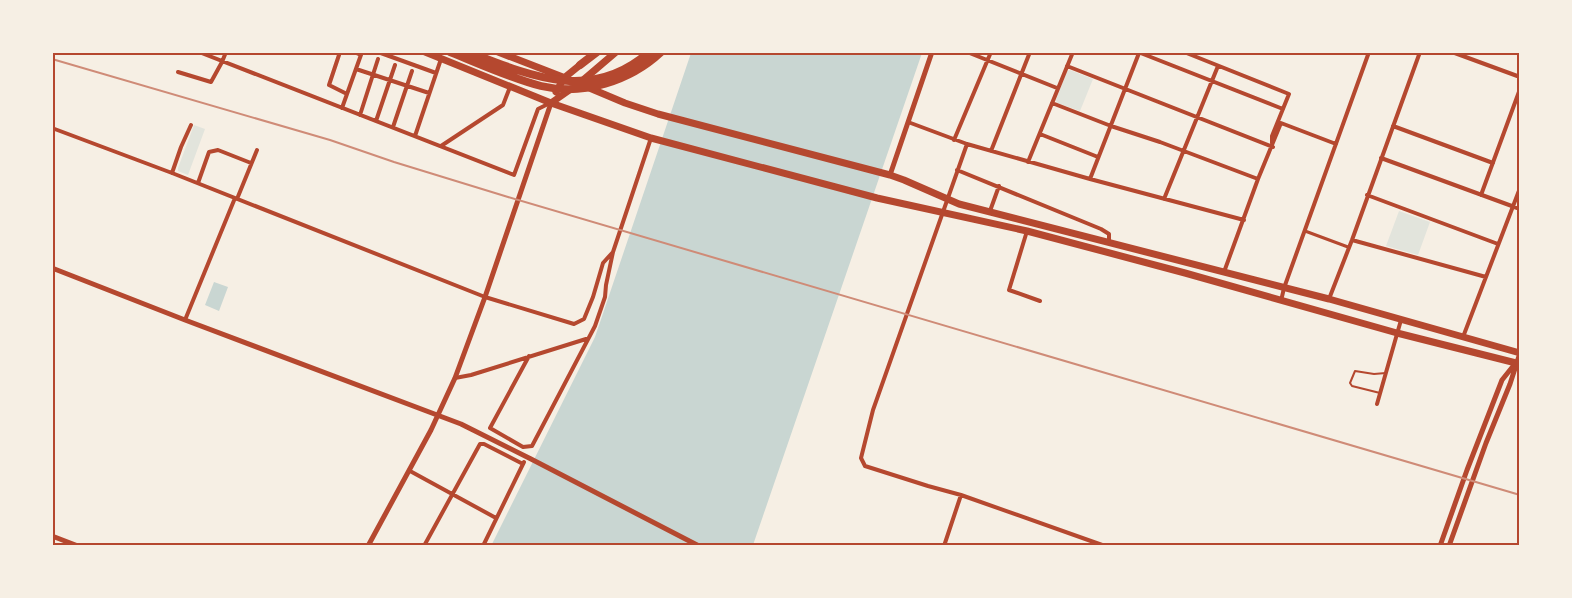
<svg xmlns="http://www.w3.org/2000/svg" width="1572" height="598" font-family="'Fira Sans Condensed',sans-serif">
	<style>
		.green { fill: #e2e4dc }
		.water { fill: #c9d6d2 }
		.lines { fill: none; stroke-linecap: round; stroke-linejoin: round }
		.service { stroke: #b5482f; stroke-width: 2 }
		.pedestrian { stroke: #b5482f; stroke-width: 3 }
		.minor { stroke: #b5482f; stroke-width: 4 }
		.tertiary { stroke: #b5482f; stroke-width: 5 }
		.trunk { stroke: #b5482f; stroke-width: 7 }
		.motorway { stroke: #b5482f; stroke-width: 8 }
		.rail { stroke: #cf8b77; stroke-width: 2 }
		.neatline { fill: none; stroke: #b5482f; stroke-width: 2 }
	</style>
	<rect width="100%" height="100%" fill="#f6efe4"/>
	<path class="green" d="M 1070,70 L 1093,79 L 1080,111 L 1057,103 L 1056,100 L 1067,71 Z
		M 194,125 L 205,129 L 188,175 L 178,171 L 178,168 Z
		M 1399,211 L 1430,222 L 1418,255 L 1386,246 Z"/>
	<path class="water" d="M 691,53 L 922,53 L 753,545 L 491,546 L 595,337 Z
		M 214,282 L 228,287 L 219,311 L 205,305 Z"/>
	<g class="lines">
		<path class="service" d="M 1380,393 L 1352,386 L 1350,383 L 1355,371 L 1374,374 L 1386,373"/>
		<path class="pedestrian" d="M 1305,231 L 1348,247"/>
		<path class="minor" d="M 199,52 L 514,175 L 538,109 L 550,103
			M 340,52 L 329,85 L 347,94
			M 354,52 L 361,55
			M 378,52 L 436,73
			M 967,52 L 1057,88
			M 1138,52 L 1283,109
			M 1184,52 L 1289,94 L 1272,136 L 1272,143
			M 1452,52 L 1520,77
			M 1067,66 L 1273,147
			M 356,69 L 429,93
			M 178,72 L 211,82 L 222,62 L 226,52
			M 1052,103 L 1111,126 L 1160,142 L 1258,179
			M 342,108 L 362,52
			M 360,115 L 378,59
			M 376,121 L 395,65
			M 908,122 L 967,144 L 1090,179 L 1244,220
			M 1393,126 L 1493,163
			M 393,127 L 412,71
			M 52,128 L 172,173 L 485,297 L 574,324 L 584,319 L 593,297 L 603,263 L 613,252
			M 1040,134 L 1098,157
			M 415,136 L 441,59
			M 954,140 L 991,52
			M 967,144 L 873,410 L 861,458 L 865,466 L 928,486 L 961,495 L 1105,546
			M 441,146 L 503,105 L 510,87
			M 991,151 L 1030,52
			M 1381,158 L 1520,209
			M 1028,162 L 1073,52
			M 957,170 L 1101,229 L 1109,234 L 1109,242
			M 172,173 L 181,147 L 191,125
			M 1090,179 L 1139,53
			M 198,183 L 209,152 L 218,150 L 251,163
			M 1367,195 L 1498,244
			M 1481,195 L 1520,89
			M 237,199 L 257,150
			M 1164,199 L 1218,66
			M 990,211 L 999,186
			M 1027,231 L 1009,290 L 1040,301
			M 1352,240 L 1486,277
			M 1224,272 L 1258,179 L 1281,123 L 1336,144
			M 1329,299 L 1352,240 L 1420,52
			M 1281,301 L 1284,288 L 1369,52
			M 185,320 L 235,198
			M 1463,337 L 1520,188
			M 529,356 L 490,428 L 523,447 L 532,446 L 595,326 L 605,297 L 606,285 L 613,252 L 651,138
			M 455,378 L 471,375 L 586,339
			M 1377,404 L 1401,320
			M 410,471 L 496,518
			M 424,546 L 480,444 L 484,444 L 523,464
			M 483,546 L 524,462
			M 944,546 L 961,495"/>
		<path class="tertiary" d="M 890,175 L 932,52
			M 52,268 L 185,320 L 461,424 L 531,459 L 699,546
			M 52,536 L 78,546
			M 368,546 L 431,430 L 455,378 L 485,297 L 551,103
			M 1440,546 L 1467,470 L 1502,380 L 1514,365
			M 1449,546 L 1486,443 L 1510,384 L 1520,353"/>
		<path class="trunk" d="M 425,52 L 551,103 L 651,138 L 877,198 L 1027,231 L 1185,273 L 1397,333 L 1520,364
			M 498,52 L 568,79
			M 582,81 L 616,52
			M 587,87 L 625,103 L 658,114 L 890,175 L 904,180 L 959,204 L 1329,299 L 1520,353
			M 556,92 L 564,78 L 580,65
			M 551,103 L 571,89"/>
		<path class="motorway" d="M 450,52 C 480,64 510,78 541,86 C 583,96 630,81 661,52
			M 469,52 C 530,76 592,103 649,52
			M 580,65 L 597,52"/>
		<path class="rail" d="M 52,59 L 330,140 L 394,162 L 508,197 L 1520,495"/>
	</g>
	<rect width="1572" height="598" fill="none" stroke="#f6efe4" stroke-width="108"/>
	<rect x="54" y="54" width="1464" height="490" class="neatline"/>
</svg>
